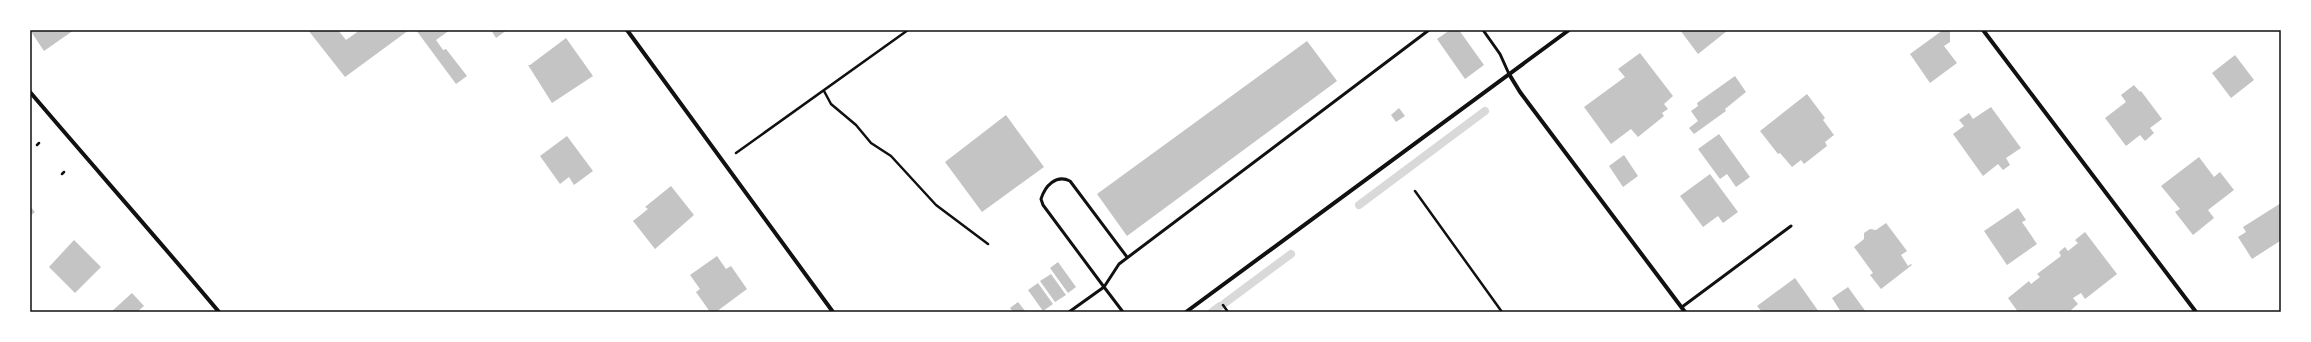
<svg xmlns="http://www.w3.org/2000/svg" width="2311" height="342" font-family="'IBM Plex Sans',sans-serif">
	<style>
		.lines { fill: none; stroke-linecap: round; stroke-linejoin: round }
		.stream { stroke: #d9d9d9; stroke-width: 8 }
		.building { fill: #c4c4c4 }
		.path { stroke: #111; stroke-width: 2.5 }
		.service { stroke: #111; stroke-width: 3 }
		.minor { stroke: #111; stroke-width: 4 }
		.neatline { fill: none; stroke: #111; stroke-width: 1.5 }
	</style>
	<rect width="100%" height="100%" fill="#fff"/>
	<g class="lines">
		<path class="stream" d="M 1359,205 L 1485,111
			M 1225,303 L 1291,254
			M 1212,312 L 1220,306"/>
	</g>
	<path class="building" d="M 30,30 L 74,30 L 44,51 Z
		M 308,30 L 338,30 L 346,40 L 360,30 L 409,30 L 345,77 Z
		M 416,30 L 450,30 L 436,40 L 443,50 L 446,49 L 467,76 L 456,84 Z
		M 491,30 L 507,30 L 496,38 Z
		M 1450,30 L 1459,30 L 1484,65 L 1465,79 L 1437,39 Z
		M 1680,30 L 1726,30 L 1727,31 L 1698,54 Z
		M 1943,30 L 1950,30 L 1950,42 L 1944,46 L 1957,63 L 1930,83 L 1910,54 Z
		M 566,38 L 593,76 L 552,103 L 528,65 L 530,65 Z
		M 1307,41 L 1337,81 L 1127,236 L 1097,194 Z
		M 1640,53 L 1673,96 L 1664,104 L 1668,109 L 1662,113 L 1664,116 L 1638,137 L 1631,129 L 1611,144 L 1584,107 L 1625,77 L 1618,69 Z
		M 2235,55 L 2254,80 L 2231,98 L 2212,73 Z
		M 1735,76 L 1746,92 L 1725,109 L 1726,111 L 1694,134 L 1689,128 L 1698,121 L 1691,111 L 1698,106 L 1697,103 Z
		M 2134,85 L 2140,92 L 2141,91 L 2162,119 L 2150,128 L 2154,133 L 2145,141 L 2140,135 L 2126,146 L 2105,118 L 2126,102 L 2121,95 Z
		M 1807,94 L 1825,118 L 1823,120 L 1834,135 L 1825,142 L 1827,146 L 1804,164 L 1801,160 L 1792,167 L 1780,153 L 1778,154 L 1760,131 Z
		M 1991,107 L 2021,148 L 2006,158 L 2010,165 L 2003,170 L 1998,164 L 1983,176 L 1953,134 L 1964,126 L 1959,120 L 1969,113 L 1973,119 Z
		M 1399,108 L 1405,116 L 1396,122 L 1391,115 Z
		M 1006,115 L 1044,167 L 982,212 L 945,162 Z
		M 1719,134 L 1750,177 L 1736,187 L 1727,174 L 1720,179 L 1698,149 Z
		M 567,136 L 593,171 L 574,185 L 569,177 L 560,184 L 540,156 Z
		M 1624,155 L 1638,176 L 1623,187 L 1609,166 Z
		M 2199,157 L 2214,177 L 2220,172 L 2234,190 L 2208,210 L 2214,218 L 2193,235 L 2175,212 L 2180,209 L 2161,186 Z
		M 1710,174 L 1738,212 L 1723,223 L 1718,216 L 1703,227 L 1680,196 Z
		M 671,186 L 694,215 L 655,249 L 633,221 L 648,209 L 645,207 Z
		M 2281,203 L 2281,243 L 2280,241 L 2252,259 L 2238,237 L 2246,232 L 2243,227 Z
		M 30,206 L 35,212 L 30,216 Z
		M 2018,208 L 2026,220 L 2022,222 L 2037,244 L 2007,265 L 1984,231 Z
		M 1886,223 L 1907,251 L 1901,255 L 1908,266 L 1911,264 L 1912,265 L 1881,289 L 1870,275 L 1873,273 L 1854,247 L 1864,239 L 1864,233 L 1870,229 L 1876,230 Z
		M 2085,232 L 2117,274 L 2085,299 L 2081,293 L 2073,298 L 2078,304 L 2069,312 L 2018,312 L 2008,298 L 2029,281 L 2031,284 L 2040,277 L 2037,274 L 2061,256 L 2059,252 L 2065,247 L 2068,251 L 2078,243 L 2075,240 Z
		M 74,240 L 101,267 L 75,293 L 49,267 Z
		M 717,256 L 726,269 L 731,266 L 747,289 L 716,312 L 710,312 L 696,292 L 700,289 L 690,275 Z
		M 1058,262 L 1076,287 L 1068,293 L 1050,268 Z
		M 1051,274 L 1066,295 L 1055,302 L 1040,281 Z
		M 1795,278 L 1819,312 L 1762,312 L 1757,306 Z
		M 1038,283 L 1053,304 L 1043,311 L 1028,290 Z
		M 1848,287 L 1866,312 L 1841,312 L 1832,298 Z
		M 132,293 L 144,306 L 137,312 L 111,312 Z
		M 1018,302 L 1026,312 L 1013,312 L 1010,308 Z"/>
	<g class="lines">
		<path class="path" d="M 824,91 L 831,104 L 856,125 L 871,143 L 891,156 L 936,205 L 988,244
			M 37,145 L 39,143
			M 736,153 L 908,30
			M 62,174 L 64,172
			M 1415,191 L 1502,312
			M 1223,305 L 1228,312"/>
		<path class="service" d="M 1483,30 L 1500,54 L 1509,74
			M 1682,307 L 1791,226
			M 1069,312 L 1104,287 L 1043,205 L 1041,199 C 1045,186 1056,174 1070,181 L 1127,257
			M 1123,312 L 1104,287 L 1119,264 L 1429,30"/>
		<path class="minor" d="M 627,30 L 833,312
			M 1983,30 L 2196,312
			M 1509,74 L 1520,92 L 1685,312
			M 30,92 C 93,166 157,238 219,312
			M 1186,312 L 1569,30"/>
	</g>
	<rect width="2311" height="342" fill="none" stroke="#ffffff" stroke-width="62"/>
	<rect x="31" y="31" width="2249" height="280" class="neatline"/>
</svg>
